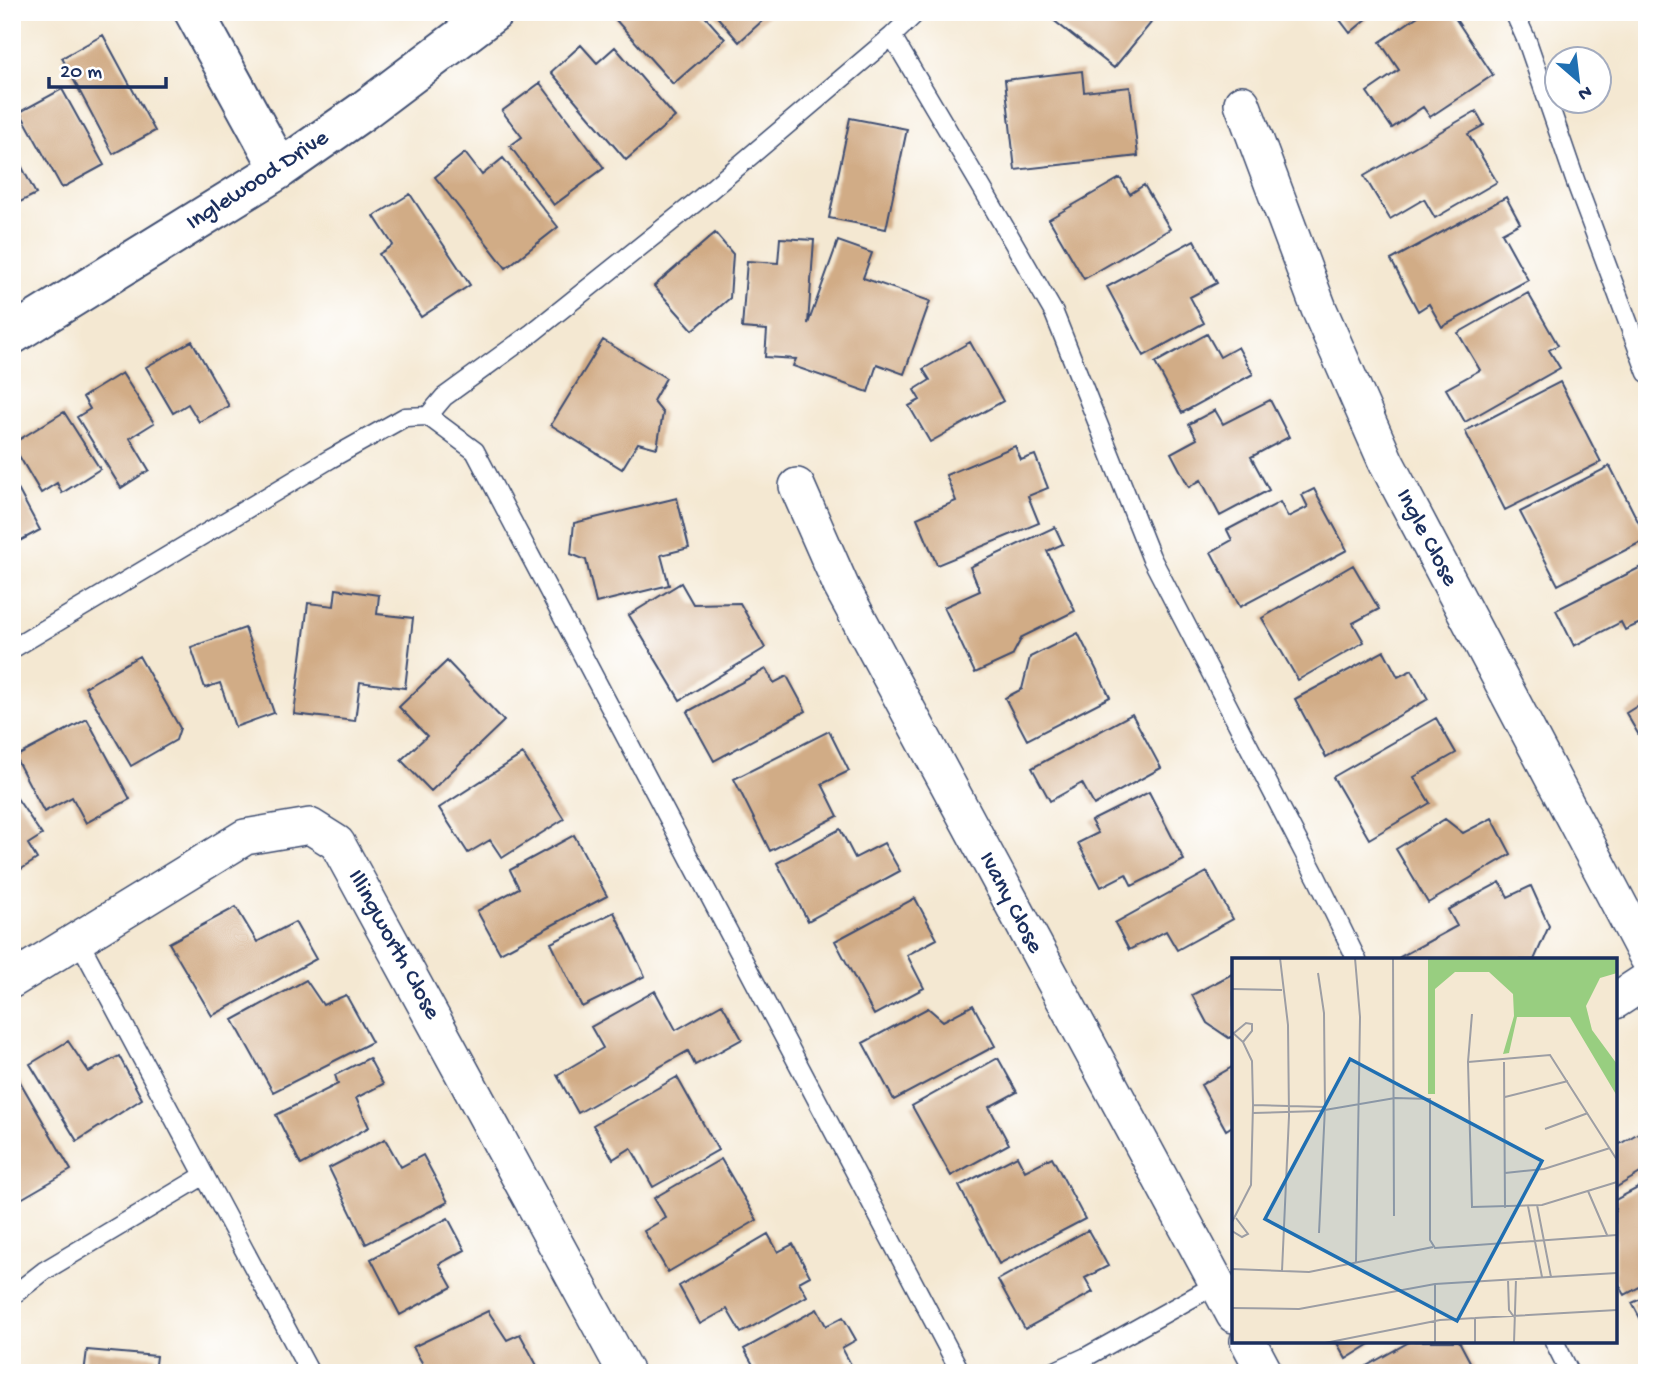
<svg xmlns="http://www.w3.org/2000/svg" width="1659" height="1385" font-family="'Gochi Hand',sans-serif">
	<style>
		.building { fill: #d1ac86 }
		.lines { fill: none; stroke-linecap: round; stroke-linejoin: round }
		.lane-casing { stroke: #3c4b6f; stroke-width: 21 }
		.street-casing { stroke: #3c4b6f; stroke-width: 38 }
		.secondary-casing { stroke: #3c4b6f; stroke-width: 42 }
		.lane { stroke: #fff; stroke-width: 18 }
		.street { stroke: #fff; stroke-width: 35 }
		.secondary { stroke: #fff; stroke-width: 38 }
		.labels { text-anchor: middle; dominant-baseline: central; stroke-width: 6; stroke-linejoin: round; paint-order: stroke }
		.street-label { font-size: 24px; fill: #1b2f5e; stroke: #fff }
		.inset-road { fill: none; stroke: #9d9ea4; stroke-width: 2 }
		.view { fill: #1f6fb2; fill-opacity: 0.15; stroke: #1f6fb2; stroke-width: 3.5 }
		.inset-edge { fill: none; stroke: #1b2f5e; stroke-width: 3.5 }
	</style>
	<rect width="100%" height="100%" fill="#fff"/>
	<filter id="ink" filterUnits="userSpaceOnUse"><feTurbulence type="fractalNoise" baseFrequency=".0143" numOctaves="2"/><feDisplacementMap in="SourceGraphic" scale="14" xChannelSelector="R" yChannelSelector="G"/><feConvolveMatrix kernelMatrix="1 2 1 2 8 2 1 2 1" color-interpolation-filters="sRGB"/></filter>
	<filter id="wash" filterUnits="userSpaceOnUse"><feTurbulence type="fractalNoise" baseFrequency=".00686" numOctaves="4" result="noise"/><feDisplacementMap in="SourceGraphic" scale="28" xChannelSelector="R" yChannelSelector="G"/><feGaussianBlur stdDeviation="1.57" result="paint"/><feColorMatrix in="noise" values="0 0 0 0 0 0 0 0 0 0 0 0 0 0 0 0 0 1.4 0 .05"/><feComposite in="paint" operator="in"/></filter>
	<g filter="url(#wash)">
		<rect width="100%" height="100%" fill="#f4e8d2"/>
		<g id="blocks">
			<path class="building" d="M 622,12 L 701,12 L 725,39 L 673,84 L 615,19 Z
				M 713,12 L 772,12 L 739,42 Z
				M 1049,12 L 1138,12 L 1151,23 L 1114,68 L 1047,15 Z
				M 1334,12 L 1375,12 L 1350,33 Z
				M 1424,12 L 1451,12 L 1493,75 L 1430,117 L 1423,107 L 1392,128 L 1367,92 L 1399,70 L 1380,42 Z
				M 103,35 L 155,131 L 113,154 L 62,58 Z
				M 581,45 L 597,63 L 615,47 L 675,117 L 626,160 L 551,72 Z
				M 1082,71 L 1084,92 L 1130,87 L 1138,156 L 1015,170 L 1005,80 Z
				M 540,83 L 604,168 L 554,205 L 510,146 L 522,137 L 502,111 Z
				M 62,89 L 104,165 L 62,188 L 20,112 Z
				M 1476,111 L 1484,125 L 1468,134 L 1497,182 L 1435,218 L 1424,199 L 1390,219 L 1364,176 Z
				M 850,118 L 907,129 L 886,229 L 829,218 Z
				M 12,148 L 36,194 L 12,206 Z
				M 465,153 L 482,175 L 503,158 L 558,227 L 506,268 L 435,177 Z
				M 1120,178 L 1130,194 L 1144,185 L 1170,229 L 1084,279 L 1049,219 Z
				M 410,194 L 470,285 L 421,317 L 379,254 L 393,245 L 374,216 Z
				M 1506,197 L 1520,223 L 1502,233 L 1528,280 L 1442,327 L 1429,304 L 1418,311 L 1391,260 Z
				M 715,233 L 733,254 L 730,298 L 693,330 L 654,286 Z
				M 780,238 L 814,240 L 808,324 L 838,241 L 872,253 L 863,278 L 930,301 L 904,374 L 877,364 L 868,392 L 793,366 L 796,359 L 765,357 L 767,330 L 742,328 L 747,261 L 778,263 Z
				M 1194,240 L 1217,283 L 1190,297 L 1204,323 L 1144,356 L 1107,287 Z
				M 1528,293 L 1558,345 L 1549,350 L 1560,368 L 1465,422 L 1446,389 L 1480,370 L 1458,333 Z
				M 1207,334 L 1220,357 L 1238,347 L 1253,374 L 1182,413 L 1155,363 Z
				M 603,340 L 666,378 L 653,401 L 663,413 L 657,448 L 638,443 L 622,469 L 551,425 Z
				M 192,341 L 229,406 L 199,422 L 188,404 L 173,413 L 146,367 Z
				M 970,342 L 1003,401 L 930,442 L 909,406 L 920,400 L 914,390 L 930,380 L 923,369 Z
				M 122,373 L 154,423 L 130,438 L 149,470 L 121,488 L 77,417 L 90,409 L 83,397 Z
				M 1560,382 L 1601,462 L 1505,510 L 1465,431 Z
				M 1270,400 L 1289,437 L 1251,457 L 1269,490 L 1220,516 L 1201,480 L 1189,487 L 1171,453 L 1197,439 L 1189,424 L 1215,410 L 1223,424 Z
				M 64,412 L 100,469 L 62,493 L 57,483 L 41,493 L 12,444 Z
				M 1015,446 L 1021,460 L 1035,455 L 1048,488 L 1028,496 L 1039,523 L 937,565 L 917,518 L 956,501 L 946,475 Z
				M 1610,466 L 1647,539 L 1558,585 L 1520,512 Z
				M 12,478 L 40,530 L 12,545 Z
				M 1314,489 L 1347,550 L 1240,607 L 1211,552 L 1232,540 L 1227,530 L 1280,502 L 1288,517 L 1308,507 L 1302,495 Z
				M 677,498 L 689,548 L 661,555 L 669,585 L 596,603 L 586,560 L 571,554 L 574,523 Z
				M 1055,527 L 1063,544 L 1047,551 L 1075,611 L 1022,637 L 1012,656 L 975,673 L 944,607 L 980,591 L 970,567 Z
				M 1647,564 L 1647,620 L 1625,630 L 1621,622 L 1574,646 L 1556,610 Z
				M 1353,565 L 1379,609 L 1353,623 L 1364,642 L 1298,680 L 1262,618 Z
				M 681,583 L 693,604 L 740,603 L 765,648 L 680,700 L 629,615 Z
				M 336,589 L 379,595 L 377,614 L 413,618 L 405,688 L 360,682 L 355,721 L 294,714 L 308,603 L 334,606 Z
				M 245,628 L 274,713 L 235,727 L 220,683 L 205,688 L 191,647 Z
				M 1078,633 L 1110,697 L 1027,740 L 1005,698 L 1022,689 L 1030,657 Z
				M 1384,651 L 1398,677 L 1412,670 L 1428,699 L 1326,757 L 1295,699 Z
				M 139,656 L 180,728 L 176,740 L 131,766 L 85,687 Z
				M 447,661 L 504,721 L 431,791 L 401,760 L 427,736 L 399,707 Z
				M 766,669 L 774,683 L 787,676 L 806,711 L 714,761 L 687,712 Z
				M 1647,700 L 1647,749 L 1626,713 Z
				M 1132,714 L 1161,768 L 1094,805 L 1082,783 L 1050,801 L 1032,768 Z
				M 1436,718 L 1456,753 L 1414,777 L 1430,803 L 1369,839 L 1333,777 Z
				M 87,719 L 130,799 L 86,823 L 72,797 L 44,812 L 15,757 Z
				M 829,731 L 849,771 L 822,784 L 838,816 L 770,851 L 734,779 Z
				M 523,754 L 564,819 L 502,858 L 490,840 L 468,853 L 439,808 Z
				M 12,791 L 42,835 L 28,844 L 37,859 L 12,875 Z
				M 1149,792 L 1184,860 L 1132,886 L 1126,874 L 1101,887 L 1078,843 L 1098,833 L 1091,821 Z
				M 1492,818 L 1511,854 L 1428,903 L 1396,849 L 1445,819 L 1463,833 Z
				M 840,829 L 855,858 L 884,843 L 900,871 L 808,921 L 777,863 Z
				M 574,835 L 607,896 L 500,953 L 477,911 L 519,888 L 510,870 Z
				M 1207,872 L 1233,919 L 1177,950 L 1166,931 L 1129,950 L 1115,923 Z
				M 1500,882 L 1508,897 L 1531,886 L 1549,926 L 1534,960 L 1401,960 L 1400,957 L 1457,926 L 1448,910 Z
				M 915,898 L 937,939 L 907,955 L 924,988 L 874,1015 L 835,941 Z
				M 236,907 L 257,942 L 295,922 L 316,959 L 212,1016 L 169,943 Z
				M 614,912 L 645,976 L 582,1007 L 551,943 Z
				M 1234,973 L 1234,1036 L 1229,1038 L 1207,1023 L 1192,995 Z
				M 306,980 L 323,1005 L 346,995 L 372,1042 L 273,1092 L 233,1020 Z
				M 655,991 L 676,1030 L 722,1004 L 742,1039 L 695,1065 L 688,1051 L 578,1113 L 557,1075 L 603,1048 L 591,1027 Z
				M 973,1005 L 995,1046 L 894,1100 L 863,1043 L 928,1008 L 943,1021 Z
				M 68,1041 L 89,1072 L 119,1056 L 142,1099 L 77,1141 L 30,1064 Z
				M 369,1058 L 383,1084 L 356,1098 L 369,1127 L 301,1165 L 276,1115 L 338,1084 L 335,1075 Z
				M 998,1058 L 1017,1092 L 989,1107 L 1009,1144 L 951,1176 L 912,1106 Z
				M 1234,1066 L 1234,1125 L 1226,1130 L 1201,1085 Z
				M 15,1073 L 71,1170 L 14,1203 L 12,1200 L 12,1074 Z
				M 677,1077 L 718,1150 L 653,1187 L 631,1148 L 613,1159 L 593,1125 Z
				M 1640,1132 L 1647,1143 L 1647,1169 L 1615,1188 L 1615,1147 Z
				M 385,1139 L 401,1167 L 423,1155 L 448,1202 L 366,1244 L 329,1168 Z
				M 1017,1156 L 1025,1171 L 1052,1157 L 1085,1219 L 999,1264 L 959,1186 Z
				M 721,1159 L 757,1220 L 668,1272 L 644,1231 L 666,1218 L 654,1198 Z
				M 1647,1183 L 1647,1283 L 1625,1295 L 1615,1278 L 1615,1200 Z
				M 448,1218 L 465,1250 L 439,1264 L 452,1287 L 400,1315 L 371,1259 Z
				M 1088,1230 L 1108,1266 L 1085,1278 L 1093,1292 L 1025,1329 L 998,1280 Z
				M 768,1234 L 778,1252 L 793,1244 L 810,1276 L 799,1282 L 807,1296 L 741,1333 L 727,1309 L 700,1324 L 679,1286 Z
				M 1647,1296 L 1647,1331 L 1632,1303 Z
				M 817,1309 L 826,1326 L 843,1317 L 856,1340 L 842,1348 L 853,1368 L 844,1373 L 752,1373 L 756,1370 L 744,1349 Z
				M 488,1311 L 507,1340 L 520,1334 L 540,1371 L 536,1373 L 428,1373 L 413,1347 Z
				M 1336,1341 L 1375,1341 L 1346,1359 Z
				M 1411,1341 L 1459,1341 L 1476,1373 L 1354,1373 Z
				M 87,1350 L 156,1356 L 154,1373 L 84,1373 Z"/>
		</g>
	</g>
	<g filter="url(#ink)">
		<use href="#blocks" fill-opacity="0" stroke="#3c4b6f" stroke-width="2"/>
		<g class="lines">
			<g class="lane-casing">
				<path id="lane" d="M 1514,12 L 1527,41 L 1575,180 L 1647,373
					M 892,36 L 982,188 L 1054,313 L 1151,557 L 1317,878 L 1357,960
					M 428,416 L 444,397 L 532,333 L 696,202 L 892,36 L 917,12
					M 12,649 L 330,459 L 405,417 L 428,416 L 475,451 L 961,1373
					M 78,939 L 310,1373
					M 12,1296 L 44,1271 L 203,1176
					M 1554,1341 L 1570,1373
					M 1051,1373 L 1086,1357 L 1217,1284"/>
			</g>
			<g class="street-casing">
				<path id="street" d="M 1242,103 L 1319,309 L 1386,462 L 1647,957
					M 797,486 L 841,586 L 1234,1315
					M 12,980 L 245,837 L 310,826 L 337,843 L 626,1373
					M 1615,1001 L 1647,980
					M 1248,1341 L 1265,1373"/>
			</g>
			<g class="secondary-casing">
				<path id="secondary" d="M 194,12 L 280,169
					M 12,335 L 280,169 L 363,111 L 494,12"/>
			</g>
			<use href="#lane" class="lane"/>
			<use href="#street" class="street"/>
			<use href="#secondary" class="secondary"/>
		</g>
	</g>
	<g class="labels">
		<g class="street-label">
			<text transform="translate(258 181) rotate(-33)">Inglewood Drive</text>
			<text transform="translate(1426 538) rotate(62)">Ingle Close</text>
			<text transform="translate(1010 903) rotate(62)">Ivany Close</text>
			<text transform="translate(393 945) rotate(61)">Illingworth Close</text>
		</g>
	</g>
	<g transform="translate(1232 958)">
		<rect width="385" height="385" fill="#f4e8d2"/>
		<path d="M 196,0 L 385,0 L 385,15 L 368,20 L 354,48 L 360,72 L 385,106 L 385,138 L 338,59 L 285,59 L 277,95 L 271,96 L 282,58 L 281,36 L 257,14 L 223,14 L 203,31 L 203,136 L 196,136 Z" fill="#98ce80"/>
		<path class="inset-road" d="M 48,0 L 56,67 L 57,158 L 50,313M 123,0 L 128,59 L 124,304M 161,0 L 162,258M 86,15 L 92,55 L 93,149 L 87,275M 0,31 L 50,32M 240,56 L 236,104 L 240,249 L 310,247 L 385,224M 0,74 L 11,84 L 20,103 L 21,147 L 19,227 L 0,264M 2,75 L 14,65 L 20,66 L 20,73 L 11,84M 236,104 L 318,97 L 385,202M 272,104 L 273,250M 273,139 L 336,123M 21,147 L 93,149M 21,155 L 87,153 L 163,140 L 198,141 L 198,282 L 203,290 L 385,277M 313,171 L 356,155M 273,215 L 312,211 L 378,190M 356,233 L 375,277M 305,247 L 319,319M 296,248 L 310,319M 0,273 L 10,279 L 16,276 L 4,260M 0,311 L 77,314 L 201,289M 276,322 L 277,352 L 282,359M 203,326 L 203,385M 0,350 L 67,351 L 203,326 L 385,315M 243,360 L 385,352M 93,385 L 208,362 L 243,360 L 243,385M 282,385 L 284,321"/>
		<path class="view" d="M 118,101 L 310,203 L 225,363 L 33,261 Z"/>
		<rect width="385" height="385" class="inset-edge"/>
	</g>
	<rect width="1659" height="1385" fill="none" stroke="#fff" stroke-width="42"/>
	<g transform="translate(1578 80) rotate(152)"><circle r="33" fill="#ffffff" stroke="#a4acbf" stroke-width="2"/>
	<path d="M0-5L12 26L0 18L-12 26Z" fill="#1f6fb2"/>
	<text y="-10" font-size="19" font-weight="bold" text-anchor="middle" fill="#1b2f5e">N</text>
	</g>
	<path d="M49 77v10h117v-10" fill="none" stroke="#1b2f5e" stroke-width="3.5"/>
	<text x="60" y="77" font-size="21" fill="#1b2f5e" stroke="#ffffff" stroke-width="5" paint-order="stroke">20 m</text>
</svg>
